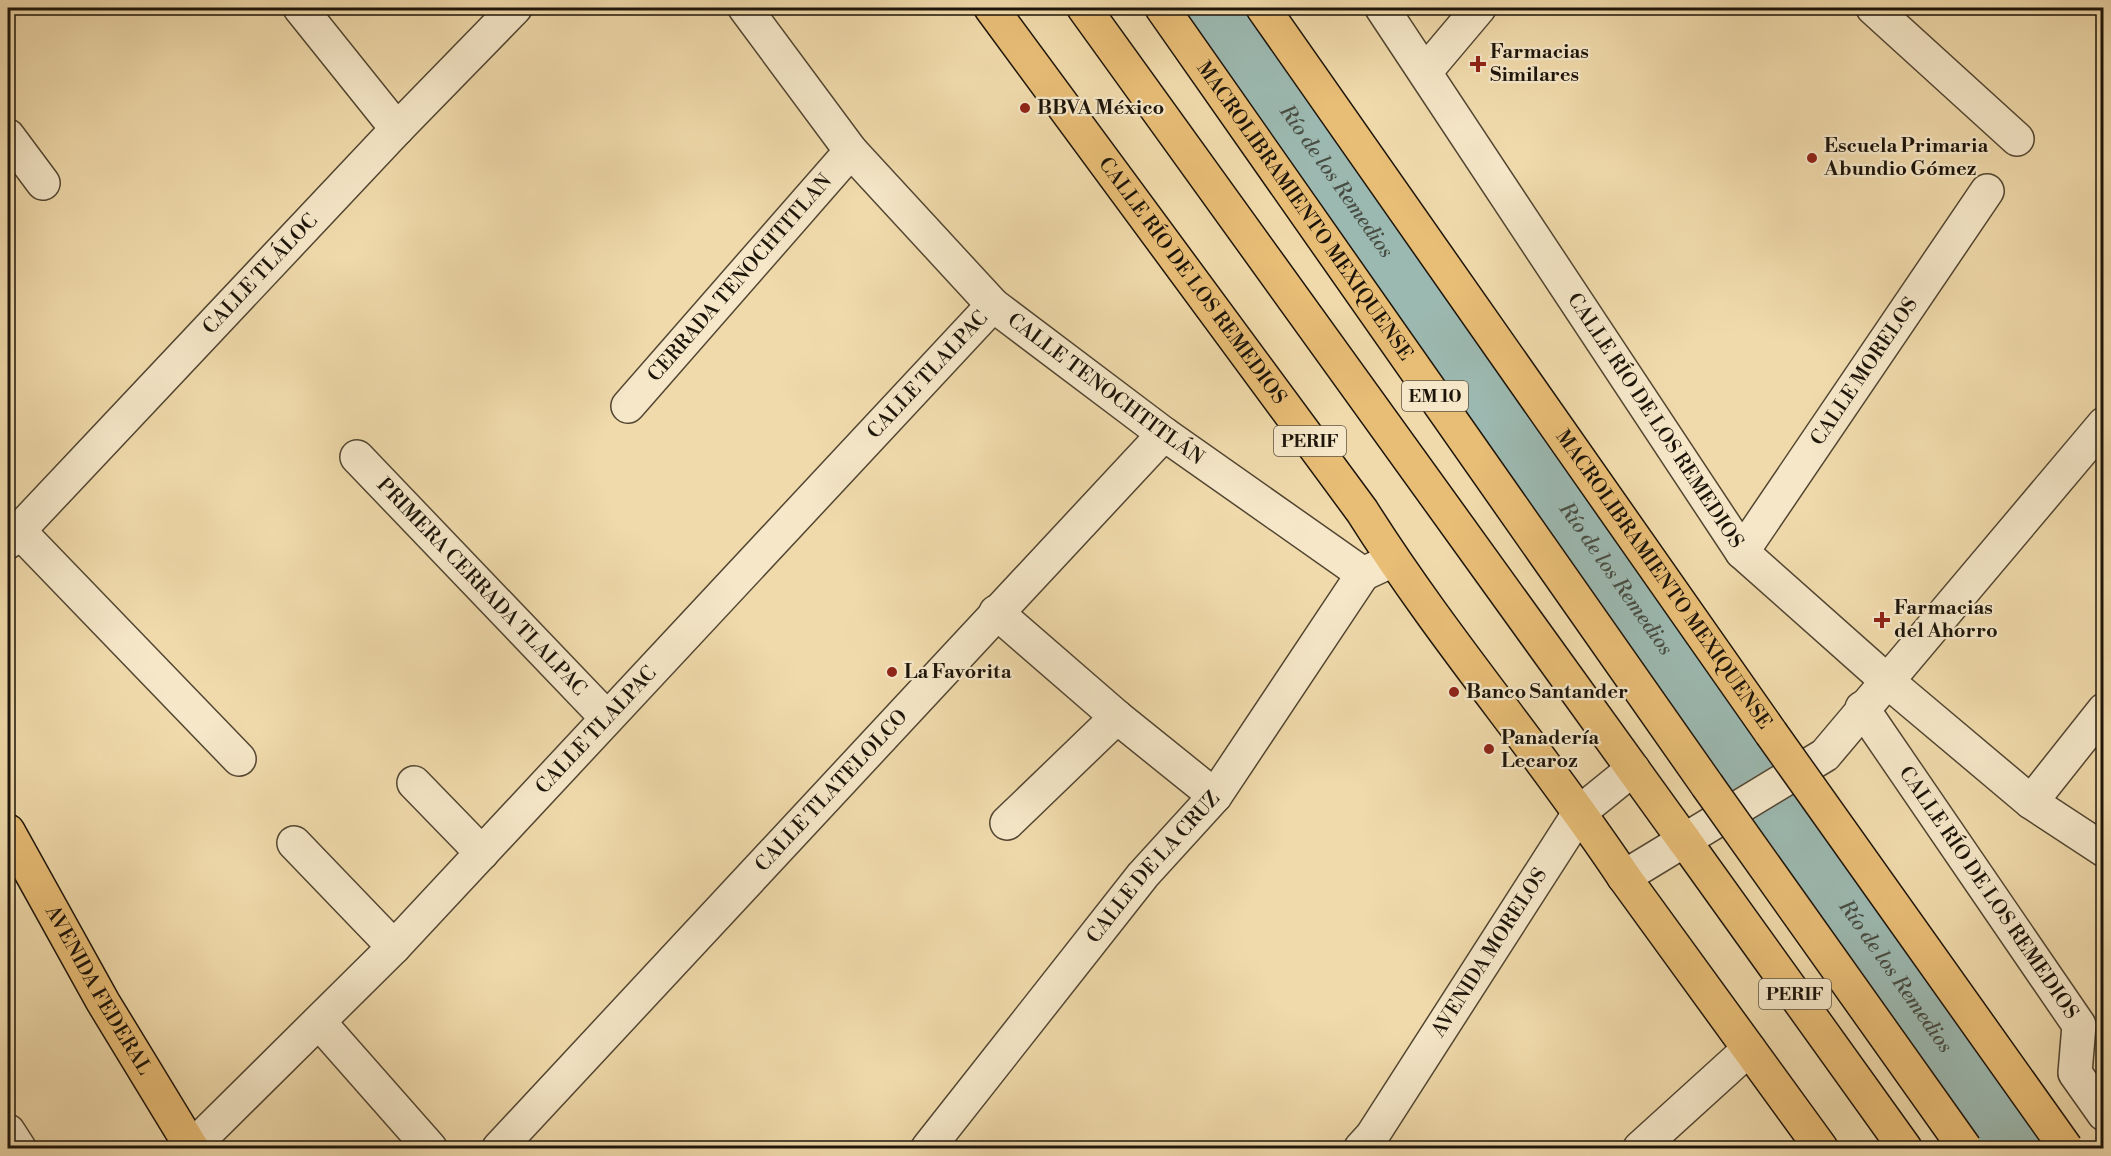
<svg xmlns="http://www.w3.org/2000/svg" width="2111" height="1156" font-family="'Libre Bodoni',serif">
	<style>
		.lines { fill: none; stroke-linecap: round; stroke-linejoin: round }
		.river { stroke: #9cb9b1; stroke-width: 62 }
		.minor-casing { stroke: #524632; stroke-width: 36 }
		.major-casing { stroke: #1d150a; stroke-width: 36 }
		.highway-casing { stroke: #1d150a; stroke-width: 36 }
		.minor { stroke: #f5e7c8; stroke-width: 33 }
		.major { stroke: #e8bd76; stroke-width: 33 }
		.highway { stroke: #e8bd76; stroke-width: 33 }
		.highway-bridge-casing { stroke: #1d150a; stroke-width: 36; stroke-linecap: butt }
		.highway-bridge { stroke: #e8bd76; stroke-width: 33 }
		.poi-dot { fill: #8f2418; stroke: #f5e7c8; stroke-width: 2 }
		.labels { text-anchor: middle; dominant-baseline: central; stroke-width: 4.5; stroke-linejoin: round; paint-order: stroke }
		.shield { fill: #f5e7c8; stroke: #5e5443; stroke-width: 1.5 }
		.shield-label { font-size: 18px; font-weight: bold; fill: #1d150a }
		.poi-label { font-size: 20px; font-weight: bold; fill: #1d150a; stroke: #f5e7c8; text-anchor: start }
		.street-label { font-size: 20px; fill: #1d150a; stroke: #f5e7c8 }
		.water-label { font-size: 21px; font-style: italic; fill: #494e44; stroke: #f5e7c8 }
	</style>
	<rect width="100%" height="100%" fill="#f0daab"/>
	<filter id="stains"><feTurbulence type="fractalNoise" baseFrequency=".00333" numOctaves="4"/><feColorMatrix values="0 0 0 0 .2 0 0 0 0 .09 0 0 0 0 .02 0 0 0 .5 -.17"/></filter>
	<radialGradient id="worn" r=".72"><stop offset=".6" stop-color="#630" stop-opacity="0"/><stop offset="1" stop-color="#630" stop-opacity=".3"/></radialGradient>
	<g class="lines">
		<path class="river" id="s1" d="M 1214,8 L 2016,1148"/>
		<g class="minor-casing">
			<g id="minor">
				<path d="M 300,8 L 397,129"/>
				<path id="s2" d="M 745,8 L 851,151 L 993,305 L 1164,434 L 1363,574 L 1393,560"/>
				<path id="s3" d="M 1382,8 L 1742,552 L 1886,680 L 2031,802 L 2104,850"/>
				<path d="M 1873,8 L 2017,139"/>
				<path d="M 1425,72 L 1479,8"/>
				<path d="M 8,136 L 43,183"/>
				<path id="s4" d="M 628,406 L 851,151"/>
				<path id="s5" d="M 357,457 L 607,718"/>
				<path d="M 19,531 L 239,759"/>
				<path id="s6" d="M 8,542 L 397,129 L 515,8"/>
				<path id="s7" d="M 1742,552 L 1987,191"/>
				<path d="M 996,612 L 1117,717 L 1215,796"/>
				<path id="s8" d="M 1862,708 L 2079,1025 L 2075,1073 L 2104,1114"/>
				<path d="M 414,783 L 482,853"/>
				<path d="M 2031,802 L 2104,710"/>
				<path d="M 1007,823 L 1117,717"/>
				<path d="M 294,843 L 394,947"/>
				<path d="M 1624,877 L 1825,755 L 2104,424"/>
				<path d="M 319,1022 L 430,1148"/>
				<path d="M 8,1131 L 19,1148"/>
				<path id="s9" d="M 191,1148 L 394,947 L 993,305"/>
				<path id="s10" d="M 499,1148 L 1164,434"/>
				<path id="s11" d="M 928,1148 L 1143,875 L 1215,796 L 1363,574"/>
				<path id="s12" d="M 1361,1148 L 1372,1136 L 1580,812 L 1633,769"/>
				<path d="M 1640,1148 L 1749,1049"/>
			</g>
		</g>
		<g class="major-casing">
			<g id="major">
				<path id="s13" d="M 991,8 L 1362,511 C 1442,638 1541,752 1624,877"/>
				<path d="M 1084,8 L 1684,840"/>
				<path id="s14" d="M 8,831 L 103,1002 L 192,1148"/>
			</g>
		</g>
		<g class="highway-casing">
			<g id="highway">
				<path id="s15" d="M 1162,8 L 1707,785"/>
				<path id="s16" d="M 1263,8 L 1771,733"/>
				<path d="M 1684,840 L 1905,1148"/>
				<path d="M 1624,877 L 1821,1148"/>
			</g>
		</g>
		<use href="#minor" class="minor"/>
		<use href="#major" class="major"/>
		<use href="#highway" class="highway"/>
		<g class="highway-bridge-casing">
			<path id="highway-bridge" d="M 1771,733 L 2066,1148
				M 1707,785 L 1965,1148"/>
		</g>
		<use href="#highway-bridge" class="highway-bridge"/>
	</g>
	<g class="poi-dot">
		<path d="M1475 55h6v6h6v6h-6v6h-6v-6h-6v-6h6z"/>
		<circle cx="1025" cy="108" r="6"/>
		<circle cx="1812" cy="158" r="6"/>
		<path d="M1879 611h6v6h6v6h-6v6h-6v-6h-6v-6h6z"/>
		<circle cx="892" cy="672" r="6"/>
		<circle cx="1454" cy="692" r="6"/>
		<circle cx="1489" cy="749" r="6"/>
	</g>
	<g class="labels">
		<g class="shield">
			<rect x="1402" y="381" width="66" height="30" rx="4.5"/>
			<rect x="1274" y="426" width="72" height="30" rx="4.5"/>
			<rect x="1759" y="979" width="72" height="30" rx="4.5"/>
		</g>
		<g class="shield-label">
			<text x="1435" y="396">EM 10</text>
			<text x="1310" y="441">PERIF</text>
			<text x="1795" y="994">PERIF</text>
		</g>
		<g class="poi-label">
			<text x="1490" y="52">Farmacias<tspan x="1490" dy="23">Similares</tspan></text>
			<text x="1037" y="108">BBVA México</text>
			<text x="1824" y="146">Escuela Primaria<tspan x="1824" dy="23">Abundio Gómez</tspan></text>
			<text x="1894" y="608">Farmacias<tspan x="1894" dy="23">del Ahorro</tspan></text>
			<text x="904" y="672">La Favorita</text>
			<text x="1466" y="692">Banco Santander</text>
			<text x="1501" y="738">Panadería<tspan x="1501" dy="23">Lecaroz</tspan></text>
		</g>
		<g class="street-label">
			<text stroke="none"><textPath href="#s15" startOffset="248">MACROLIBRAMIENTO MEXIQUENSE</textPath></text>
			<text stroke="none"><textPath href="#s6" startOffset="368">CALLE TLÁLOC</textPath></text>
			<text stroke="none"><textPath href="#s4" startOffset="170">CERRADA TENOCHTITLAN</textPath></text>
			<text stroke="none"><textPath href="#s13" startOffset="339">CALLE RÍO DE LOS REMEDIOS</textPath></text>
			<text stroke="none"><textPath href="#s7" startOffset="218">CALLE MORELOS</textPath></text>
			<text stroke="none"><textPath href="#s9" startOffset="1068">CALLE TLALPAC</textPath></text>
			<text stroke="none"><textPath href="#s2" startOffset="528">CALLE TENOCHTITLÁN</textPath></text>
			<text stroke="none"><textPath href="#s3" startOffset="495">CALLE RÍO DE LOS REMEDIOS</textPath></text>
			<text stroke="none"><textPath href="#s16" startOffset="698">MACROLIBRAMIENTO MEXIQUENSE</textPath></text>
			<text stroke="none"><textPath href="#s5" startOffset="180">PRIMERA CERRADA TLALPAC</textPath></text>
			<text stroke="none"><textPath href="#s9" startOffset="582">CALLE TLALPAC</textPath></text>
			<text stroke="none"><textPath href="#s10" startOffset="488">CALLE TLATELOLCO</textPath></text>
			<text stroke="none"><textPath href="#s11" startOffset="360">CALLE DE LA CRUZ</textPath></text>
			<text stroke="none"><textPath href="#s8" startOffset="224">CALLE RÍO DE LOS REMEDIOS</textPath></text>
			<text stroke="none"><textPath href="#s12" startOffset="234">AVENIDA MORELOS</textPath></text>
			<text stroke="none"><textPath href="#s14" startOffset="183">AVENIDA FEDERAL</textPath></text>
		</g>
		<g class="water-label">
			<text stroke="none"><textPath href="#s1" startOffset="212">Río de los Remedios</textPath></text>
			<text stroke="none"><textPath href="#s1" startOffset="698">Río de los Remedios</textPath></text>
			<text stroke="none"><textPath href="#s1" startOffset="1184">Río de los Remedios</textPath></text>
		</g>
	</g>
	<rect width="2111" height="1156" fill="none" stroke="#f0daab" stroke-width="30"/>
	<rect x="9" y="9" width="2093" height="1138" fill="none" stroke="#1d150a" stroke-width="3"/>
	<rect x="15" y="15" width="2081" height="1126" fill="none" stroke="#1d150a" stroke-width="1.5"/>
	<rect width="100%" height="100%" filter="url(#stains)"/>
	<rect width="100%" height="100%" fill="url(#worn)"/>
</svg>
